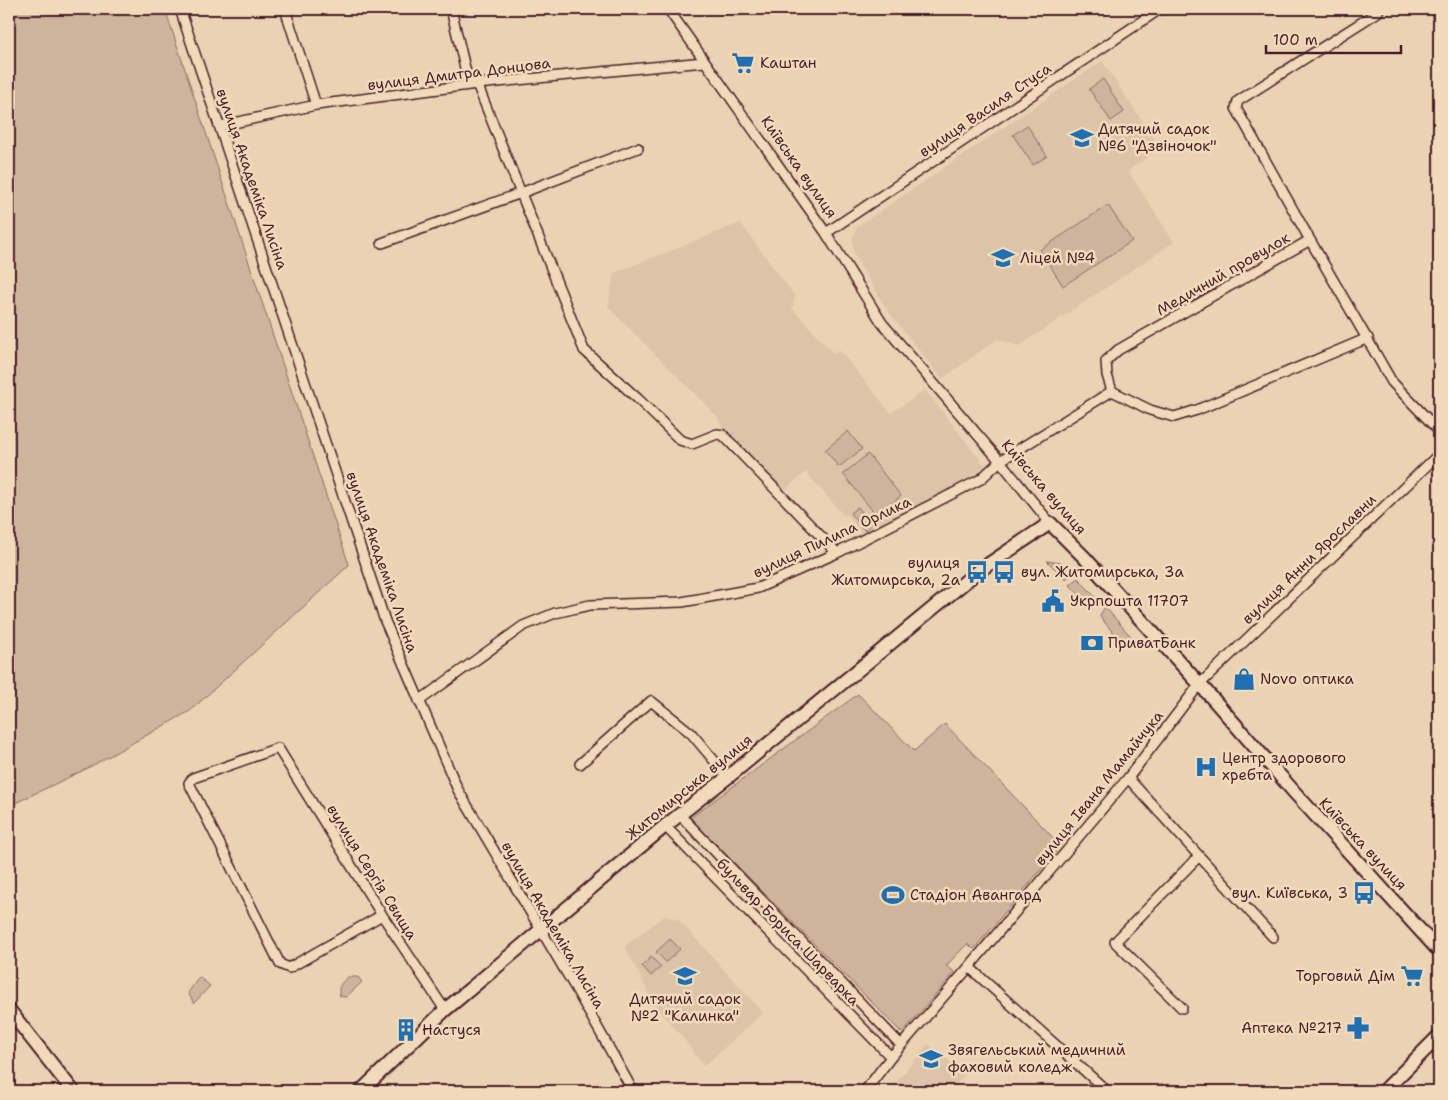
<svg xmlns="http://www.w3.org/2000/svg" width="1448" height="1100" font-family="'Shantell Sans',sans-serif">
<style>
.built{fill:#dcc4a8}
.green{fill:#cfb49c;stroke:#8c6a64}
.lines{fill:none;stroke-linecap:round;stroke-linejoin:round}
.street-casing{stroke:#4a1f2b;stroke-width:12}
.secondary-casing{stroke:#4a1f2b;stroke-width:16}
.street{stroke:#f0dab9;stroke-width:9}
.secondary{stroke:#f0dab9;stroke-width:12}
.labels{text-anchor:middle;stroke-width:5;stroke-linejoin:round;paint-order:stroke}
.poi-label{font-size:15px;fill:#4a1f2b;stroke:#f0dab9;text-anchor:start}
.street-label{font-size:15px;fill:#4a1f2b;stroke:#f0dab9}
</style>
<rect width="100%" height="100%" fill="#e9d3b3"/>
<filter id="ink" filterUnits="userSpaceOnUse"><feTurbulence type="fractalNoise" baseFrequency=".02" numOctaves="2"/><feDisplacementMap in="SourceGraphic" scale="10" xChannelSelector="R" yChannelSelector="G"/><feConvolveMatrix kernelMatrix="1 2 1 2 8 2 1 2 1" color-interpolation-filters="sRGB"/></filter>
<g filter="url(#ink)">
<!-- built -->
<path class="built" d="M1102,61L1160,148L1128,171L1174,242L1019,346L997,339L942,379L888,311L859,264L853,251V237L858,226Z
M740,223L795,296L792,308L834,354L840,351L891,413L925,390L986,467L947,491L863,535L847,514L844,516L806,472L782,492L724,431L718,417L608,307L614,273Z
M664,916L678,919L763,1013L704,1066L679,1033L655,1006L625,946Z
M928,1044L965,1074L951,1091H889Z"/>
<!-- green -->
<path class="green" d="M9,9H165L349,565L190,711L86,769L9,806Z
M1103,79L1124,112L1111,121L1089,89Z
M1027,125L1047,156L1033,165L1013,135Z
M1108,205L1132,241L1063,286L1040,250Z
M848,431L862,449L839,467L825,450Z
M868,454L901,496L876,515L843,474Z
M858,507L872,525L865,531L850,513Z
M1047,561L1061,563L1073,573L1066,579Z
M1078,578L1097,599L1085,602L1070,585Z
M1105,607L1134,640C1119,645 1110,628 1101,618L1100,615Z
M858,694L914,751L945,724L1061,846L974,949L967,944L946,966L955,972L902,1033L690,818Z
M670,939L680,949L666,962L656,952Z
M651,957L661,967L651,976L642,966Z
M199,977L210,986L194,1003L188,993Z
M348,977H358L362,982L346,997L340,996C337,987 341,983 348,977Z"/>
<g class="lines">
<defs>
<path id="street" d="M180,9L385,621L458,790L576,989L633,1091
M285,9L316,105
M451,9L469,85
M668,9L826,233L882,323L1000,461L1050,523
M1378,12L1238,101L1236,108L1310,240L1392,382L1439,431
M477,84L584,350L638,399L680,440L692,444L717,434L723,435L837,553
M220,126L316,105L477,84L704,62
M826,233L1160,9
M1310,240L1118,350L1106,361L1107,375L1112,391L1150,410L1174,417L1197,410L1368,338
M382,243L521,193L638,148
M419,701L523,626L555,613L590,605L682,602L758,588L837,553L981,479L1000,461L1112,391
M580,764L651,701L691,733L728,777
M1128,778L1273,937
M680,815L901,1045
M665,826L891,1057
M382,915L289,968L280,964L189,783L193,778L278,748L382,915L445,1010
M969,967L1107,1091
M1182,1008L1115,942L1199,856
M865,1091L891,1057L969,967L1128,778L1199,685L1439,454"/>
<path id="secondary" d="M9,1010L73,1091
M361,1091L445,1010L665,826L728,777L977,572L1050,523L1084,557L1213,699L1295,793L1439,951
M1384,1091L1439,1036"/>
</defs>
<!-- street casing -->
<use href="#street" class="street-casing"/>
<!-- secondary casing -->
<use href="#secondary" class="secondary-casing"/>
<!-- street -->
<use href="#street" class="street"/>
<!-- secondary -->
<use href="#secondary" class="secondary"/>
</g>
</g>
<!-- icons -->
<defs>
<symbol id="supermarket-bare" viewBox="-9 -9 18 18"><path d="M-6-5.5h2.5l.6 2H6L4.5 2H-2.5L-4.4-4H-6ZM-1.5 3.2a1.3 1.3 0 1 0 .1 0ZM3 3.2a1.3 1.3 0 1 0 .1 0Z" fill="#1f6fb2" stroke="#f0dab9" stroke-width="2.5" paint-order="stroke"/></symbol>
<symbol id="school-bare" viewBox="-9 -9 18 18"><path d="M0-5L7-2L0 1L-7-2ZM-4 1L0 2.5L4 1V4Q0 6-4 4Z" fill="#1f6fb2" stroke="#f0dab9" stroke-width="2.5" paint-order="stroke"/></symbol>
<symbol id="bus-bare" viewBox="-9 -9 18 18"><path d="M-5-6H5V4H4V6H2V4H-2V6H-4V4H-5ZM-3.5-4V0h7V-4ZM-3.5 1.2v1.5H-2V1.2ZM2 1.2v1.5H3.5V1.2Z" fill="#1f6fb2" stroke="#f0dab9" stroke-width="2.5" paint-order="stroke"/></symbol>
<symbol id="civic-bare" viewBox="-9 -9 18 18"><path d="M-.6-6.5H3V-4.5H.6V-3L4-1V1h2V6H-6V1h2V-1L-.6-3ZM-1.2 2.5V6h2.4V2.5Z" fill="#1f6fb2" stroke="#f0dab9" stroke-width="2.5" paint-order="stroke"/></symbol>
<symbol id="bank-bare" viewBox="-9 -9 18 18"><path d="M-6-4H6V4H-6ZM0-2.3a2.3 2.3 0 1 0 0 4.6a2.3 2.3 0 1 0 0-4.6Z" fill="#1f6fb2" stroke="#f0dab9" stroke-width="2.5" paint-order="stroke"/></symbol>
<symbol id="shop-bare" viewBox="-9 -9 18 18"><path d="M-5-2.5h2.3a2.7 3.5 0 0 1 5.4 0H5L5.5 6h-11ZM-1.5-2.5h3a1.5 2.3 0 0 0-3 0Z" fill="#1f6fb2" stroke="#f0dab9" stroke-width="2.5" paint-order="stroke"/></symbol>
<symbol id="hospital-bare" viewBox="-9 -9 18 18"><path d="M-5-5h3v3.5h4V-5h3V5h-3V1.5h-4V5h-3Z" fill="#1f6fb2" stroke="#f0dab9" stroke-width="2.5" paint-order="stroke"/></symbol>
<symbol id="stadium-bare" viewBox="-9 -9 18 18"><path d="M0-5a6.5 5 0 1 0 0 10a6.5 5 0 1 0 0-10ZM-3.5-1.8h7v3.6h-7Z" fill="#1f6fb2" stroke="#f0dab9" stroke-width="2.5" paint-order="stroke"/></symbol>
<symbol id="pharmacy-bare" viewBox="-9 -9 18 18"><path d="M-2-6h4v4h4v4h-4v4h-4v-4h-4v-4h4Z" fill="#1f6fb2" stroke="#f0dab9" stroke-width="2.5" paint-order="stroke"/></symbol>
<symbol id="building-bare" viewBox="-9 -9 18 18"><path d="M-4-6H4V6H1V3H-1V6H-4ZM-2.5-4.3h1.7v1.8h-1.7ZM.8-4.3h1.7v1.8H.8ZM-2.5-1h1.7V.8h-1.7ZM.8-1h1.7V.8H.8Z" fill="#1f6fb2" stroke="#f0dab9" stroke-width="2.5" paint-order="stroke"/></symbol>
<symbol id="university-bare" viewBox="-9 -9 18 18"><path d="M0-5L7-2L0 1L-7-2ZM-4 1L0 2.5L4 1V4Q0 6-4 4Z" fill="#1f6fb2" stroke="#f0dab9" stroke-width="2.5" paint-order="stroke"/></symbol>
</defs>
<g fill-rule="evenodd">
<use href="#supermarket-bare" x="727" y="47" width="32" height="32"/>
<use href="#school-bare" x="1066" y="122" width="32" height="32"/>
<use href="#school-bare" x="987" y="242" width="32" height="32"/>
<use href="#bus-bare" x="961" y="556" width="32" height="32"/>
<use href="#bus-bare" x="988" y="556" width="32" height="32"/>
<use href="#civic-bare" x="1037" y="585" width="32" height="32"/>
<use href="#bank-bare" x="1076" y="627" width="32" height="32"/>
<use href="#shop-bare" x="1228" y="663" width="32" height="32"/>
<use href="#hospital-bare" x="1190" y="751" width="32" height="32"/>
<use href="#bus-bare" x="1348" y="877" width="32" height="32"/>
<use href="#stadium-bare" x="877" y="879" width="32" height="32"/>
<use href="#school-bare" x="669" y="960" width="32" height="32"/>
<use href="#supermarket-bare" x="1396" y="960" width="32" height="32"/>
<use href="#pharmacy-bare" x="1342" y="1012" width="32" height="32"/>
<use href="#building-bare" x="390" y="1014" width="32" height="32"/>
<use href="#university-bare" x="915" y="1043" width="32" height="32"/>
</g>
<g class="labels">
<!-- poi labels -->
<g class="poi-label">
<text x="760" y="68">Каштан</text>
<text x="1098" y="134">Дитячий садок<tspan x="1098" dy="17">№6 "Дзвіночок"</tspan></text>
<text x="1020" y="263">Ліцей №4</text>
<text x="960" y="568" text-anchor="end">вулиця<tspan x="960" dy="17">Житомирська, 2а</tspan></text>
<text x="1021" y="577">вул. Житомирська, 3а</text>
<text x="1070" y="606">Укрпошта 11707</text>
<text x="1108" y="648">ПриватБанк</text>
<text x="1260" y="684">Novo оптика</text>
<text x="1222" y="763">Центр здорового<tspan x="1222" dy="17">хребта</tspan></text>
<text x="1348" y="898" text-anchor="end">вул. Київська, 3</text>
<text x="910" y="900">Стадіон Авангард</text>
<text x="1395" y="981" text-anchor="end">Торговий Дім</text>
<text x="685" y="1004" text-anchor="middle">Дитячий садок<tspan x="685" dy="17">№2 "Калинка"</tspan></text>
<text x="1342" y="1033" text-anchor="end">Аптека №217</text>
<text x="422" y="1035">Настуся</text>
<text x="948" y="1055">Звягельський медичний<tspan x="948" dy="17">фаховий коледж</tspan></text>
</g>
<!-- street labels -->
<g class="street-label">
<text transform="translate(459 74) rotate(-7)" y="5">вулиця Дмитра Донцова</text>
<text transform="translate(985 110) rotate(-34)" y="5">вулиця Василя Стуса</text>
<text transform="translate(799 167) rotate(55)" y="5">Київська вулиця</text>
<text transform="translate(252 179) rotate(71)" y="5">вулиця Академіка Лисіна</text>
<text transform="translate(1223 274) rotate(-30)" y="5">Медичний провулок</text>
<text transform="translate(1044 487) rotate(49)" y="5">Київська вулиця</text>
<text transform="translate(832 537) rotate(-25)" y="5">вулиця Пилипа Орлика</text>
<text transform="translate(1309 559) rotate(-44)" y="5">вулиця Анни Ярославни</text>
<text transform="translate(382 562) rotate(71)" y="5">вулиця Академіка Лисіна</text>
<text transform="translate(689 787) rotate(-39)" y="5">Житомирська вулиця</text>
<text transform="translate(1099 788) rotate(-51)" y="5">вулиця Івана Мамайчука</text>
<text transform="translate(1363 844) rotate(47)" y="5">Київська вулиця</text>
<text transform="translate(372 872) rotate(58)" y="5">вулиця Сергія Свища</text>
<text transform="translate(553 925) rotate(60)" y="5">вулиця Академіка Лисіна</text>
<text transform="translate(788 932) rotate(46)" y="5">бульвар Бориса Шарварка</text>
</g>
</g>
<!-- margin -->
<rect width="1448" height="1100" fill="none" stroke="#f0dab9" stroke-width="30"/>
<rect x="15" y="15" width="1418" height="1070" fill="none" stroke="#4a1f2b" stroke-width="2" filter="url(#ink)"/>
<!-- scale -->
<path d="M1266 45v8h135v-8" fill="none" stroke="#4a1f2b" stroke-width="2.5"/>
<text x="1273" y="45" font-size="15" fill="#4a1f2b" stroke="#f0dab9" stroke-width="4" paint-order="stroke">100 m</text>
</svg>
